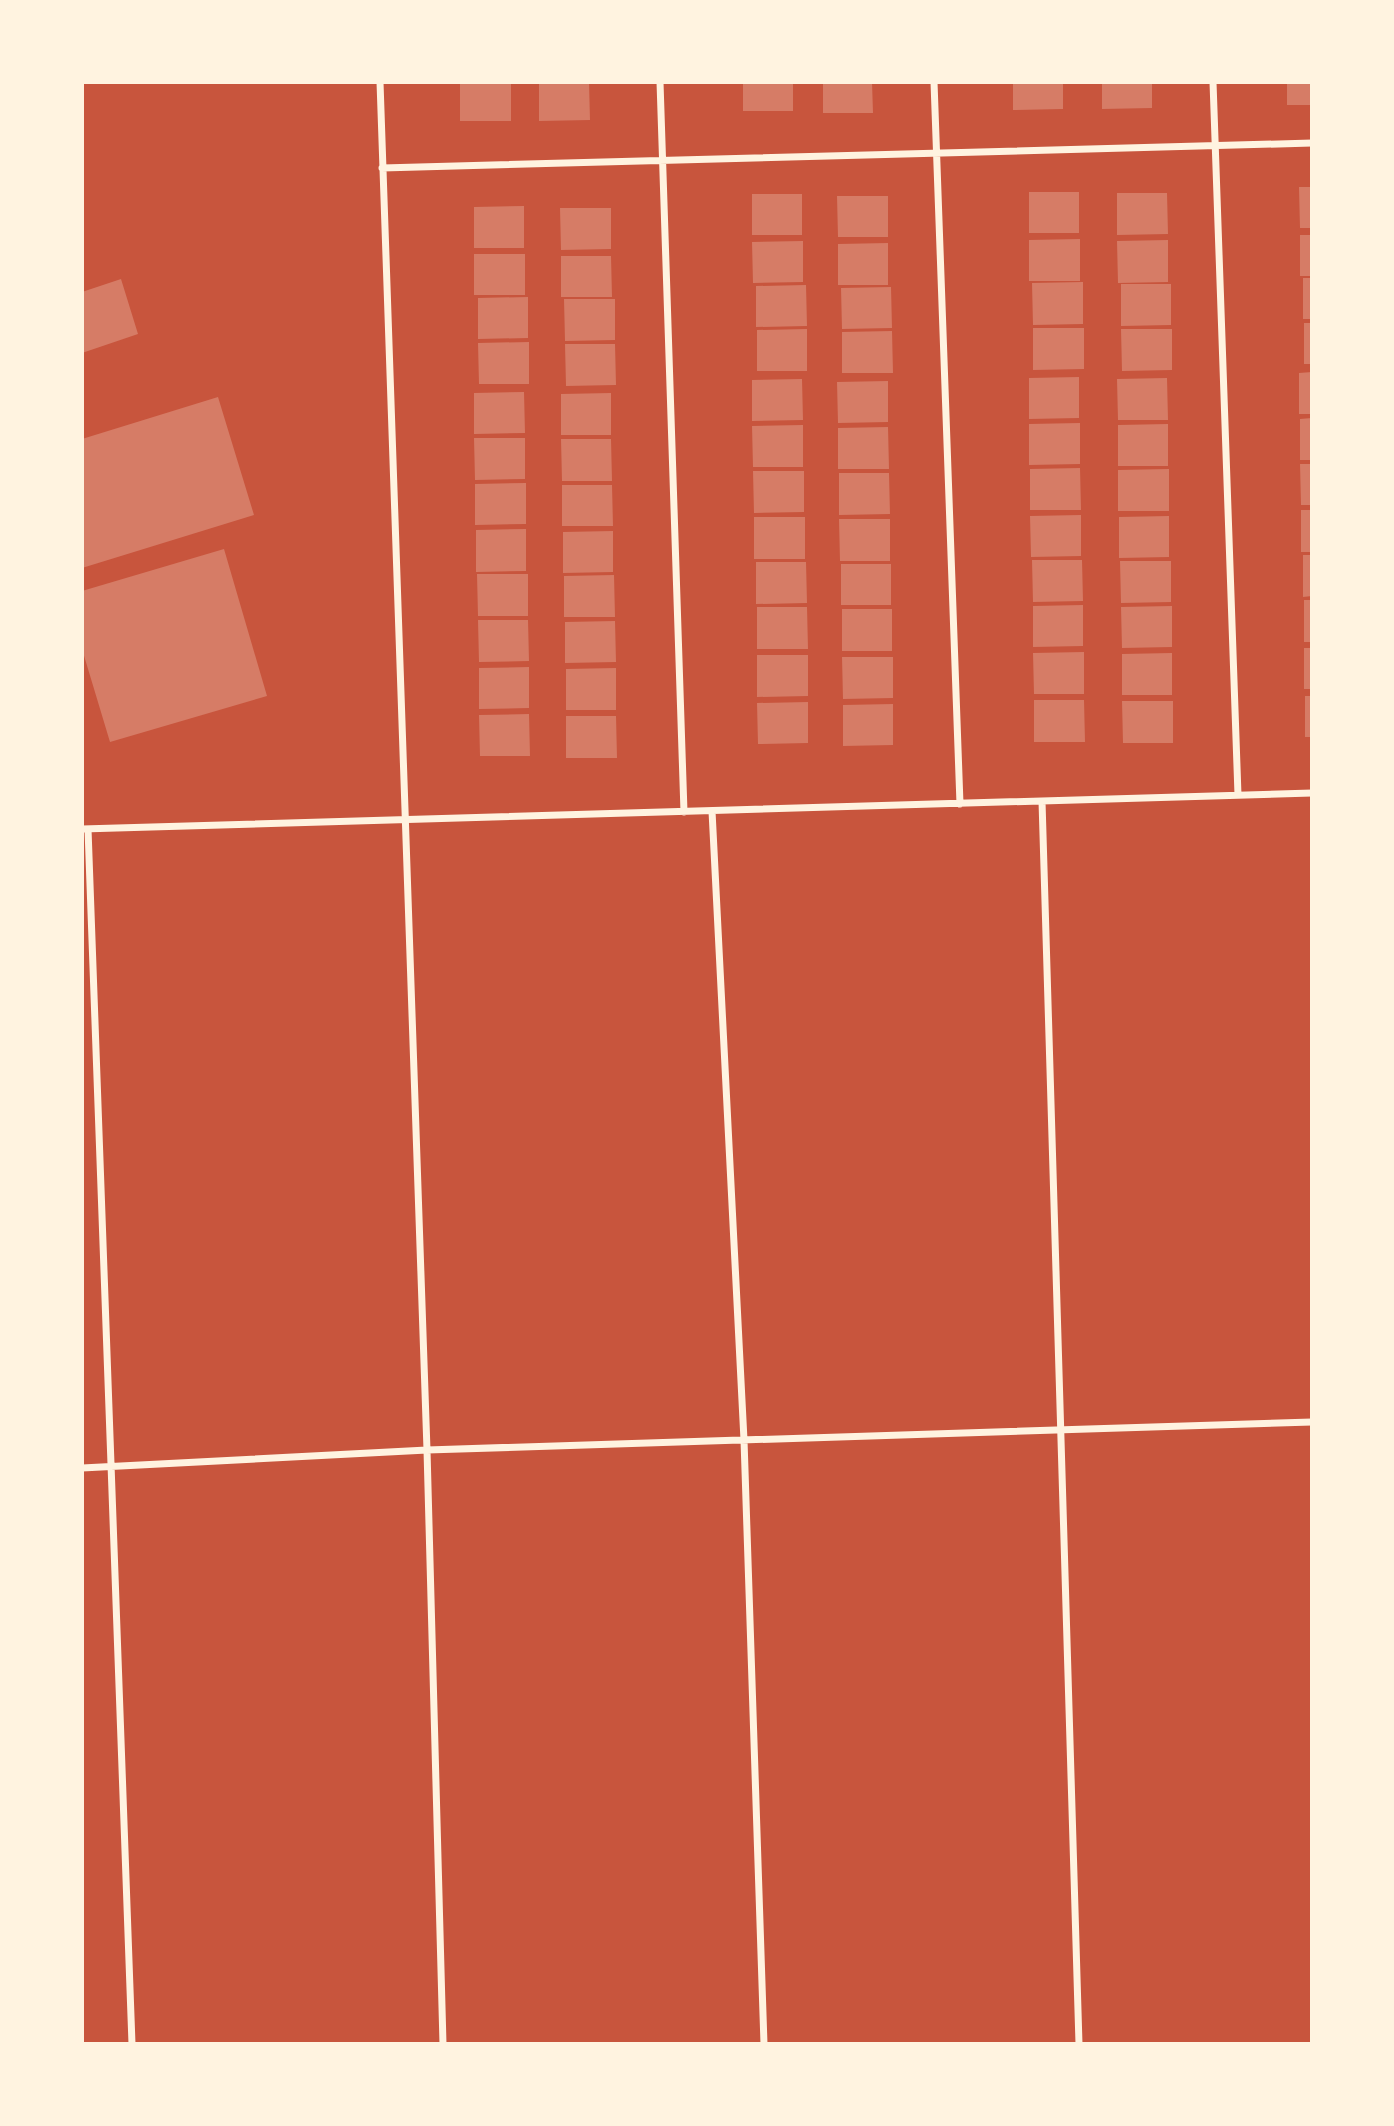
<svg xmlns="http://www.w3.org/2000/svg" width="1394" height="2126" font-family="'Exo 2',sans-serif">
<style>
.building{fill:#d67c66}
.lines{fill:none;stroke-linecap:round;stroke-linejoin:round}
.minor{stroke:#fff3e0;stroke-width:7}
</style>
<rect width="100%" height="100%" fill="#c8553d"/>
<!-- building -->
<path class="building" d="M460,82H511V121H460Z
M539,82H589L590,120L539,121Z
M743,82H793V111H743Z
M823,82H872L873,113H823Z
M1013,82H1063V109L1013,110Z
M1102,82H1152V108L1102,109Z
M1287,82H1312V105H1287Z
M1299,187H1312V228H1300Z
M1029,192H1079V233H1029Z
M1117,193H1167L1168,234L1117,235Z
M752,194H802V235H752Z
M837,196H888V237H838Z
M524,206V248H474V207Z
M560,208H611V249L561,250Z
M1300,235H1312V276H1300Z
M1080,239V281H1029V240Z
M1168,240V282L1118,283L1117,241Z
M803,241V282L753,283L752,242Z
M888,243V285H838V244Z
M474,254H525V295H474Z
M561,256H611L612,297H561Z
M1303,278H1312V319H1303Z
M121,279L138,334L82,353V292Z
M1083,282V324L1033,325L1032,283Z
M1121,284H1171V325L1121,326Z
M806,285L807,326L756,327V286Z
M891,287L892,328L842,329L841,288Z
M528,297V338L478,339V298Z
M564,299H615V340L565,341Z
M1304,323H1312V364H1304Z
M1033,328H1084V369L1033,370Z
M807,329V371H757V330Z
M1121,329H1172V370L1122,371Z
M892,331L893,373H842V332Z
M529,342V384H479L478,343Z
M565,344H615L616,385L566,386Z
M1312,372V414H1299V373Z
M1079,377V418L1029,419V378Z
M1167,378L1168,420H1118L1117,379Z
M802,379L803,420L752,421V380Z
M888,381V422L838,423L837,382Z
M524,392L525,433L474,434V393Z
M611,393V435H561V394Z
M218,397L254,515L82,568V439Z
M1312,418V460H1300V419Z
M1080,423V464L1029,465V424Z
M1168,424V466H1118V425Z
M803,425V467H753L752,426Z
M888,427L889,469H838V428Z
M474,438H525V479L475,480Z
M561,439H611L612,481H562Z
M1300,464H1312V505H1301Z
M1080,468L1081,510H1030V469Z
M1169,469V511H1118V470Z
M753,471H804V512L754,513Z
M839,473H889L890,514L839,515Z
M526,483V524L475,525V484Z
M562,485H612L613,526H562Z
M1301,510H1312V552H1301Z
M1081,515V556L1031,557L1030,516Z
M1169,516V557L1119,558V517Z
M754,517H805V559H754Z
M839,519H890V561H840Z
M526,529V571L476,572V530Z
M613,531V572L563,573V532Z
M224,549L267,696L110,742L82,649V591Z
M1303,555H1312V596L1303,597Z
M1032,560H1082L1083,601L1033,602Z
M1120,561H1171V602L1121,603Z
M756,562H806L807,603L756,604Z
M841,564H891V605H841Z
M477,574H528V616H478Z
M614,575L615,617H564V576Z
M1304,600H1312V642H1304Z
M1083,605V646L1033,647V606Z
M1172,606V647L1122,648L1121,607Z
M757,607H807L808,649H757Z
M842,609H892V651H842Z
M478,620H528L529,661L479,662Z
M615,621L616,662L565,663V622Z
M1304,648H1312V689H1304Z
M1084,652V694H1034L1033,653Z
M1172,653V695H1122V654Z
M757,655H808V696L757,697Z
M842,657H893V698L843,699Z
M529,667V708L479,709V668Z
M616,668V710H566V669Z
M1305,696H1312V737H1305Z
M1034,700H1084L1085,742H1034Z
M1122,701H1173V743H1123Z
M808,702V743L758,744L757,703Z
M893,704V745L843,746V705Z
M529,714L530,756H480L479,715Z
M566,716H616L617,758H566Z"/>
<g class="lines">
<!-- minor -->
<path class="minor" d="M380,82L427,1450L443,2044
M660,82L684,812
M934,82L960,804
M1213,82L1238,795
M382,168L1312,143
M1042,801L1079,2044
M712,811L744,1440L764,2044
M82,829L1312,793
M88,829L132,2044
M82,1468L427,1450L1312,1422"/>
</g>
<!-- border -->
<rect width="1394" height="2126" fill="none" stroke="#fff3e0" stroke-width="168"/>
</svg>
